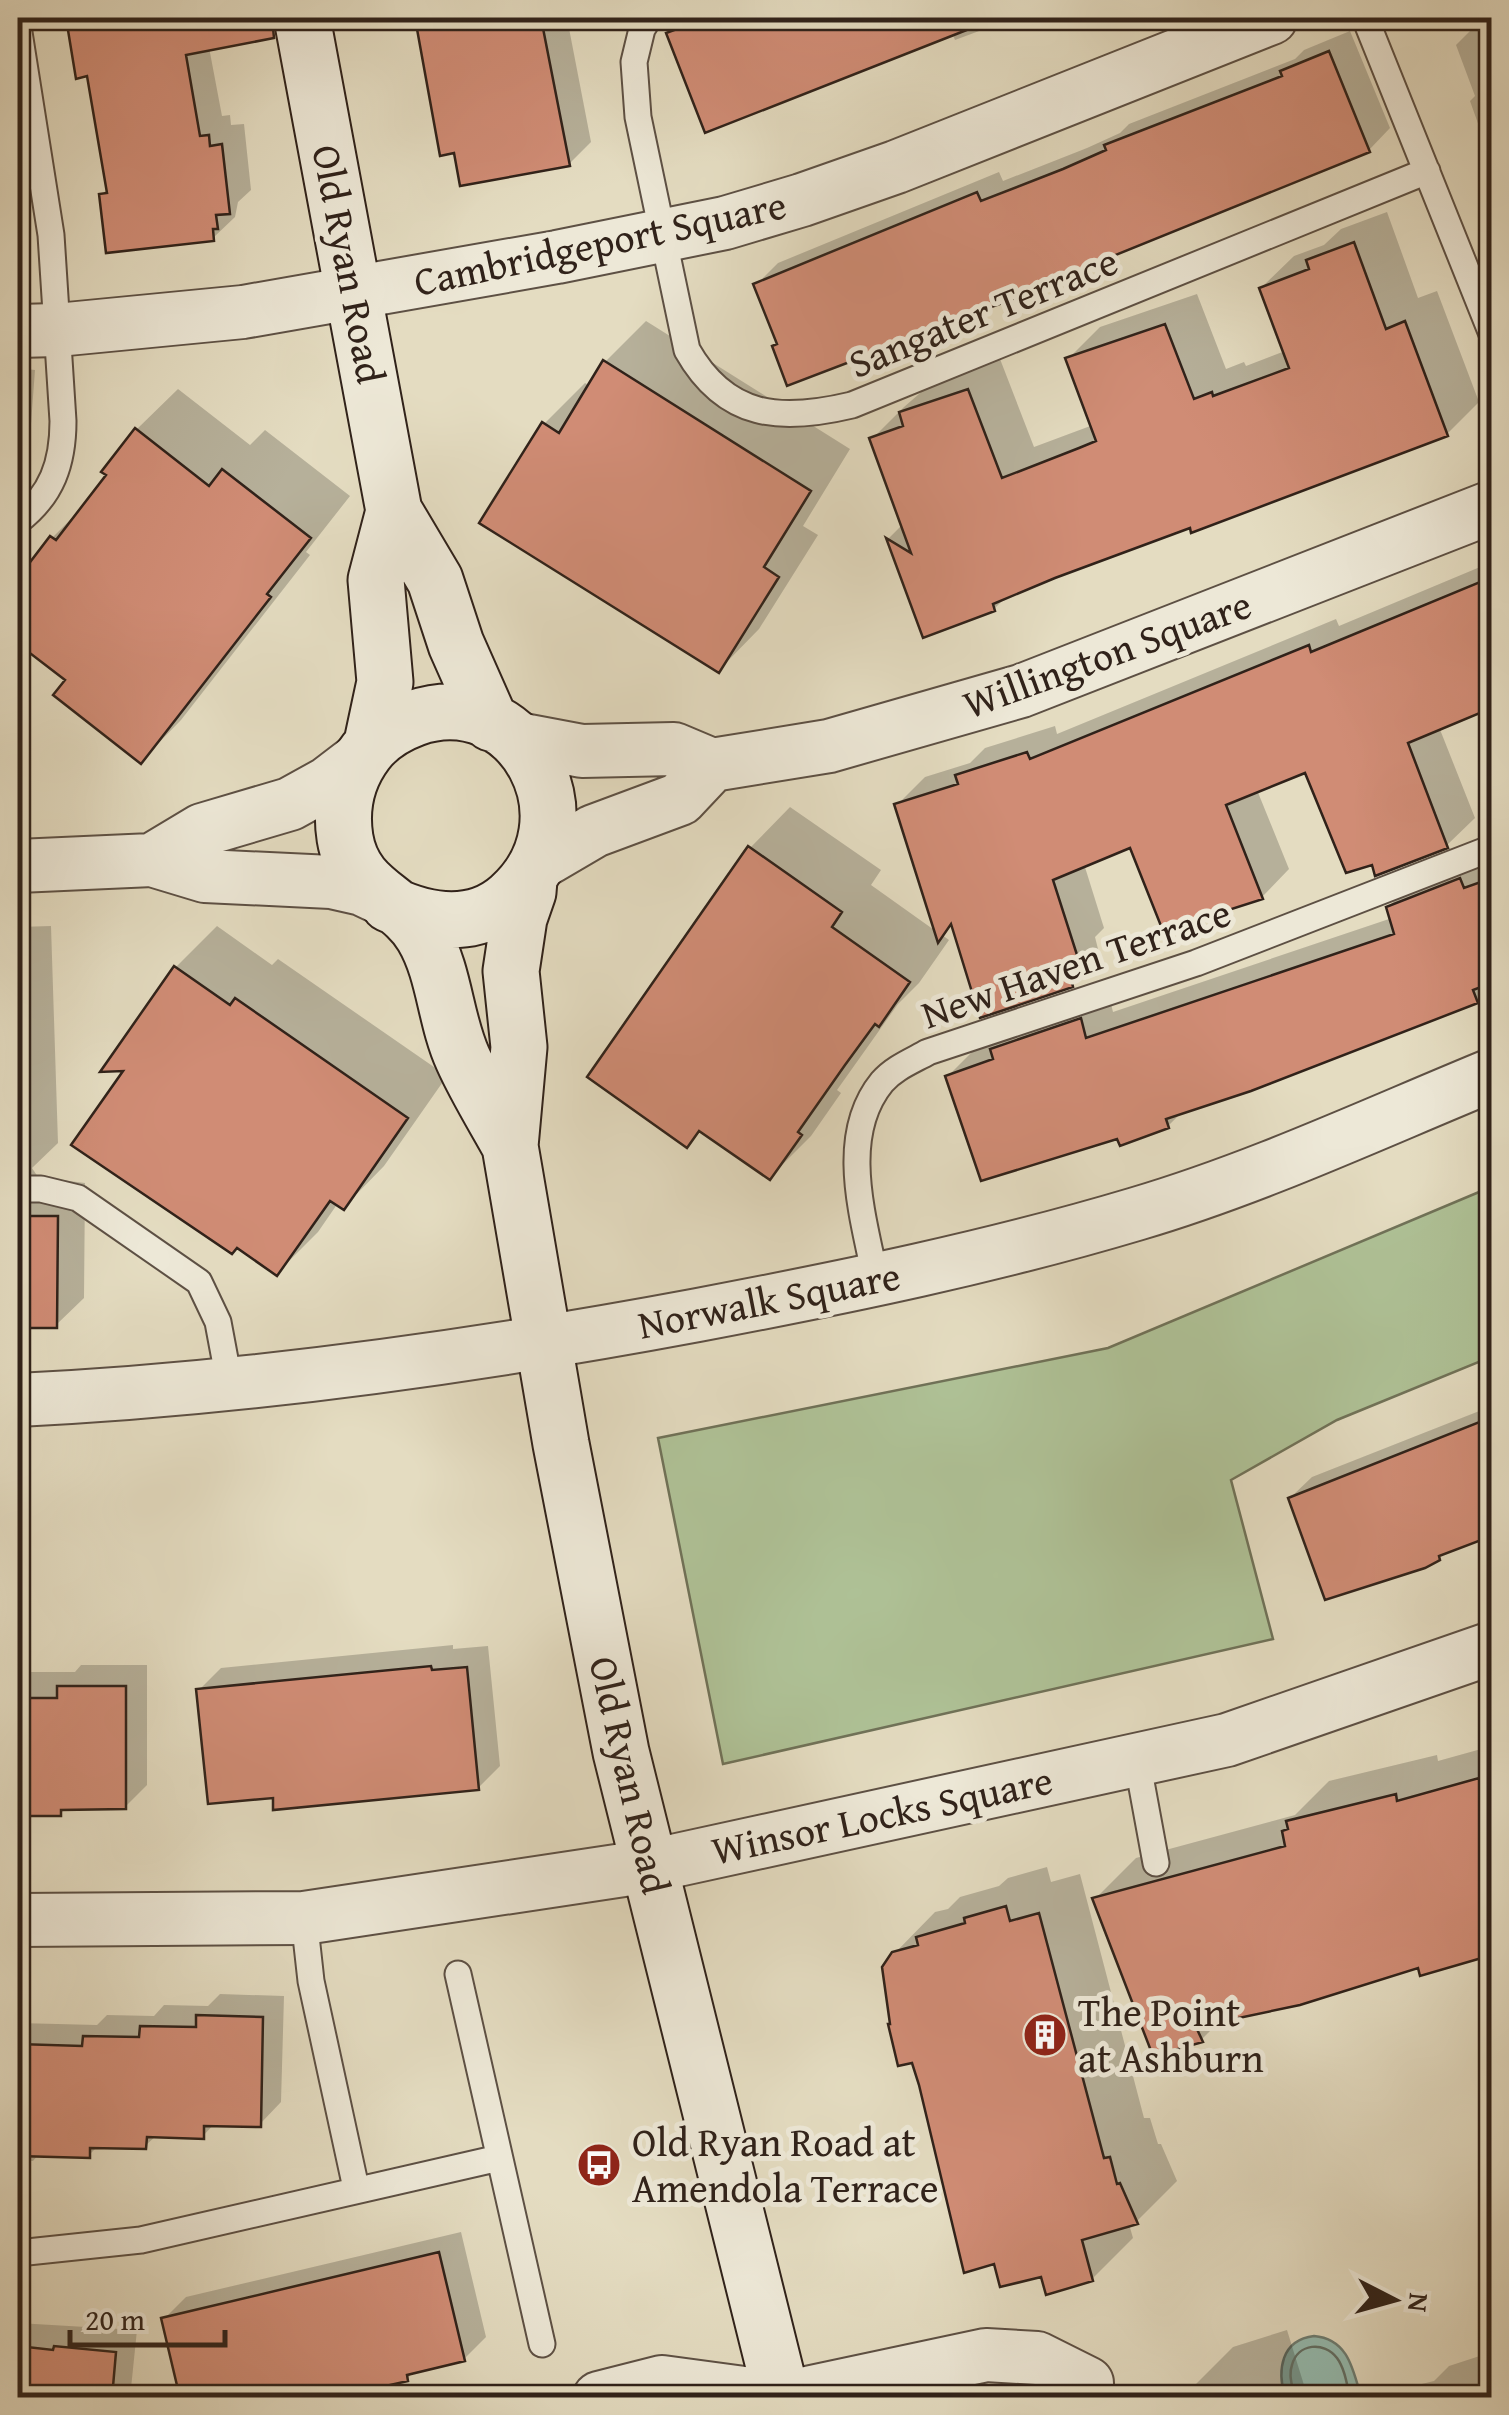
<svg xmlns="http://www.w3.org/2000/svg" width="1509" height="2415" font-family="'Gentium Book Plus',serif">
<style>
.green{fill:#afc297;stroke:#707258;stroke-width:2.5}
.water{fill:#95bcb0;stroke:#6d7e74;stroke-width:2.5}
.shadow{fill:#0003}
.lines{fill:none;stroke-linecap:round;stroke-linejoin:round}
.shore{stroke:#626f65;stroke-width:2.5}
.building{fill:#d08c75;stroke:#30221a;stroke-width:2.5}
.lane-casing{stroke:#5d5044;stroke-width:29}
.street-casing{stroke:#5d5044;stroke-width:56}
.secondary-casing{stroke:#30221a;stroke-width:59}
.lane{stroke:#ede8d7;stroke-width:25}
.street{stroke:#ede8d7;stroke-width:52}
.secondary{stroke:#ede8d7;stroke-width:55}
.labels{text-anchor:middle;stroke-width:10;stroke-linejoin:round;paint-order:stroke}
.street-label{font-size:40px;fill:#30221a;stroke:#ede8d7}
.poi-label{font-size:40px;fill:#30221a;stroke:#ede8d7;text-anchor:start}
</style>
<rect width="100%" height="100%" fill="#e4dcc1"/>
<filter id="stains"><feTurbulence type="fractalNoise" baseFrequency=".002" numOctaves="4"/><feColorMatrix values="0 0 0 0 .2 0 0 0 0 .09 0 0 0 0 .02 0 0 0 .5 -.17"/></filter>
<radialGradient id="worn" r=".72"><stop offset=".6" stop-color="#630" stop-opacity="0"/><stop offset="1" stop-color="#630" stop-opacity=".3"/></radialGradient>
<!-- green -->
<path class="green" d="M1491,1187V1357L1337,1420L1231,1480L1273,1639L723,1764L658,1438L1108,1348Z"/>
<!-- water -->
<path class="water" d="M1314,2336C1348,2339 1353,2369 1361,2397H1285C1277,2370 1281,2340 1314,2336Z"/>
<!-- shadow -->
<path class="shadow" d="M68,18H221L222,28L208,42L222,116L230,115L231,125L244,124L251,190L238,202L235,217L213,238L102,194L109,188L89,74L78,76Z
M418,18H567L591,142L569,164L456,150L442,153Z
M685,18H1014L955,40L952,33L669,34Z
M1492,18V152L1489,144L1486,146L1470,101L1475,96L1456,45L1478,23Z
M1350,31L1390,128L1369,150L1094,261L1082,272L962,315L946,331L883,346L779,342L756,285L778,263L999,172L1003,181L1087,148L1120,133L1129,124L1295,59L1304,50Z
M1387,212L1418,298L1437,291L1479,402L1447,434L1007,596L994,609L925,635L889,538L903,524L872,439L904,407L934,381L1000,359L1034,447L1093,425L1068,359L1100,327L1197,294L1226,369L1244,362L1246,366L1285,351L1261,288L1294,256L1324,245L1341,229Z
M646,321L850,449L803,526L818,535L759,629L719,670L544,424L585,383L590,386L605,362Z
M18,368L35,370L27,478L18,487Z
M178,389L250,445L265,430L350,496L306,552L310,555L181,720L141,761L69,680L18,641V583L52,538L92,498L110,475L105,471L137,429Z
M1492,562V733L1482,709L1439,727L1475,818L1447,845L1377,873L1373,862L1307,769L1257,790L1289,869L1262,897L1131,845L1084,864L1104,928L1095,937L1100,957L1072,984L953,924L942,935L949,940L919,983L898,1004L837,1090L841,1093L811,1136L770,1177L702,1130L687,1145L750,848L790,807L881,870L871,885L937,932L897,805L925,777L970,763L985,748L1055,726L1057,734L1336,619L1339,626Z
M1492,861V994L1250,1089L1183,1111L1168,1126L1118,1136L948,1076L975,1049L1108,992L1113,1012L1392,918L1388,907L1416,880Z
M51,926L58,1143L32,1168L38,1177L85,1183L84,1298L56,1325H18V927Z
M217,926L272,965L278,959L447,1076L384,1166L344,1207L338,1203L318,1232L277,1273L129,1067L113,1057L176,967Z
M1492,1406V1532L1446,1550L1438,1558L1290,1498L1312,1477Z
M453,1645V1649L488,1646L500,1766L478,1788L275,1796L199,1690L221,1668Z
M81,1665H147V1785L125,1807H67L60,1814L18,1813V1672H75Z
M1492,1746V1952L1420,1965L1222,2019L1201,2040L1095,1899L1136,1858L1295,1815L1329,1781L1437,1755L1438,1761Z
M1047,1867L1051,1882L1080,1874L1144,2118H1150L1158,2144H1161L1177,2181L1136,2222L1129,2224L1133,2238L1092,2279L1043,2274L996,2261L894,1954L935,1912L948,1909L960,1897L999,1886L1008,1878Z
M220,1994L284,1996L281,2102L260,2124L215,2123L203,2136L157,2135L145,2146L99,2145L89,2155L39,2154L33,2161H18V2023L97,2025L107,2015L154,2016L164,2005L208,2006Z
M461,2232L486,2337L464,2359L415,2370L407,2379L325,2398H183L164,2319L186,2297Z
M18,2323L137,2330L130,2398H18Z
M1287,2330L1308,2398H1194L1192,2388L1233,2347Z
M1492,2352V2398H1387L1393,2391L1434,2381L1449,2366Z"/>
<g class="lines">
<!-- shore -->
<path class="shore" d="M1294,2398C1293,2386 1288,2376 1292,2365C1298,2343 1324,2341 1337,2358C1345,2369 1347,2385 1350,2398"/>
</g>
<!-- building -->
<path class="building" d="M66,18H272L274,38L186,55L200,136L209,135L210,146L222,144L230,214L216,215L218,229H213L214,241L106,253L99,194L107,193L87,76L76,79Z
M415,18H541L570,166L460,186L454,153L440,156Z
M707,18H711L716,29L748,18L992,20L705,133L666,33Z
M1329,51L1370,152L1081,269L1084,274L1040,292L1039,290L944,324L947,333L884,360L881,350L787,386L772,346L777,344L753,284L977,192L981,201L1063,169L1106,150L1104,145L1282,76L1280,71Z
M1354,242L1386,329L1405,321L1448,436L1191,533L1190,528L1055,578L993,604L995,611L923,638L886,538L911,553L869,438L903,426L899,412L968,389L1002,478L1079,448L1096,441L1065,358L1165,324L1194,399L1212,392L1213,396L1289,368L1259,288L1309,269L1306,260Z
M603,360L811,491L764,567L779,577L719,673L479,523L542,422L559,433Z
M135,428L209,486L222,469L311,538L267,594L271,597L141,764L53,695L65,680L18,644V578L50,536L56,540L106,475L101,472Z
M1492,577V708L1408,743L1448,848L1375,876L1372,865L1346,873L1305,773L1226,805L1263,899L1163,931L1130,848L1053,880L1078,958L1067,961L1073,987L980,1018L951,924L938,943L894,804L958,784L955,775L1027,752L1030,759L1309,645L1311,652Z
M748,846L842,912L832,927L910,982L879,1027L875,1024L845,1065L798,1132L802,1135L770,1180L699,1131L687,1148L587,1077Z
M1460,878L1464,888L1492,878V983L1473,990L1478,1003L1251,1091L1166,1119L1169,1128L1120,1146L1117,1139L981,1181L945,1076L993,1059L990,1049L1081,1018L1086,1038L1394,934L1386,907Z
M174,966L230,1005L235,998L408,1118L344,1210L330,1201L277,1276L237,1248L232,1254L71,1145L123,1071L100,1072Z
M18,1216H58L57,1328H18Z
M1492,1417V1536L1439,1556L1440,1560L1425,1568L1325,1600L1288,1498Z
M431,1666L432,1670L467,1667L479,1790L273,1810V1798L208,1804L196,1689Z
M57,1686H126V1809L61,1810V1816H18V1698H57Z
M1479,1778L1482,1791L1492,1789V1955L1420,1976L1418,1968L1300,2005L1196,2027L1203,2042L1153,2056L1092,1898L1285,1846L1282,1831L1288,1829L1286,1821L1396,1794L1397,1801Z
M1006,1906L1010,1921L1039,1913L1104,2158L1110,2157L1117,2184L1120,2183L1138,2224L1082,2240L1093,2281L1046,2295L1041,2277L1000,2287L994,2264L964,2273L919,2085L912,2063L898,2066L888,2024H890L882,1967L892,1952L918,1945L916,1937L965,1923L964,1918Z
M196,2015L263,2017L261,2127L204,2126V2139L147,2137L146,2149L90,2148V2158L18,2156V2044L82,2046L83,2036L139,2037L140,2026L196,2027Z
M439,2252L465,2361L407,2375L408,2381L350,2394L349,2388L309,2398H180L161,2318Z
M18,2346L53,2350L54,2346L116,2352L112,2398H18Z"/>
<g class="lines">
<defs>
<path id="lane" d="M649,18L642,29L634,62L638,117L687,350C726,419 781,422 852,405L1427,171
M1365,18L1492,334
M18,26L51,235L63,421C63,463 52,495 18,521
M18,1189H41L78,1198L199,1282L218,1322L230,1386
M876,1281C864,1219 837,1137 882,1082C894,1068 912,1061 928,1052L1196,963L1492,848
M1137,1760L1156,1863
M304,1918L311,1981L356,2188
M458,1974L542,2344
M18,2253L141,2240L499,2158"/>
<path id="street" d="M18,331L57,330L243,312L557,257L725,223L802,200L896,167L1271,18
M513,738L582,751L674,749L712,765L829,746L1021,691L1492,507
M152,860L202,830L290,804L328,783L362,757
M536,865L594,831L680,799L712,765
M18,866L152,860L205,876L331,882L362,889L381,898
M18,1400C246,1389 473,1357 698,1315C846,1287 992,1257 1136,1214C1258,1178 1375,1123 1492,1075
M18,1920L304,1918L650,1866L1227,1740L1492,1648
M599,2398L662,2382L780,2398
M784,2398L986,2355L1037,2358L1087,2383L1086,2398"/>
<path id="secondary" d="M302,18L394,511L435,580L456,644L491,723
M372,743L385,682L376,580L394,511
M529,880L528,892L519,918L511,971L519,1047L510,1146L561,1444L621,1752L782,2398
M389,904C428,922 474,930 510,898C597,821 522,681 415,718C396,725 378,736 366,752C347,777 340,806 345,838C354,893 400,897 423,936C445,973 445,1020 463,1059C476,1088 494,1117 510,1146"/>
</defs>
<!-- lane casing -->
<use href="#lane" class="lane-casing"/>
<!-- street casing -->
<use href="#street" class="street-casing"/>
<!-- secondary casing -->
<use href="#secondary" class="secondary-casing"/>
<!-- lane -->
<use href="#lane" class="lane"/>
<!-- street -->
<use href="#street" class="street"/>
<!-- secondary -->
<use href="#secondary" class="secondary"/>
</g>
<!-- icons -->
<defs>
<symbol id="building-disc" viewBox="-11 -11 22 22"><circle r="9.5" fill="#8f2418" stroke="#ede8d7"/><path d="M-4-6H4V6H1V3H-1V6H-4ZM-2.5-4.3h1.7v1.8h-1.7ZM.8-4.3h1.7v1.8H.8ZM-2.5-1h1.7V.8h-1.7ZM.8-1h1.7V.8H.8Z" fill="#fff"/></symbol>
<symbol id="bus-disc" viewBox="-11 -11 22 22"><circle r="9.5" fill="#8f2418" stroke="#ede8d7"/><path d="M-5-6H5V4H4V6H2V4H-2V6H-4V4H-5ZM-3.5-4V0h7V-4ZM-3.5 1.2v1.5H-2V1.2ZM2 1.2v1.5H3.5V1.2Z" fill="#fff"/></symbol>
</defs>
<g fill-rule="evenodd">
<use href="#building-disc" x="1020" y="2010" width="50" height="50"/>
<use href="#bus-disc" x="574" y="2140" width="50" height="50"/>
</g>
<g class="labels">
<!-- street labels -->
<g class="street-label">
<text transform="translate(600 243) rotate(-12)" y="14">Cambridgeport Square</text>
<text transform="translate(349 264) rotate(79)" y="14">Old Ryan Road</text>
<text transform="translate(983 312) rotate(-22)" y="14">Sangater Terrace</text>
<text transform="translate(1107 654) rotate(-20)" y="14">Willington Square</text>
<text transform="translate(1076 963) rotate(-19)" y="14">New Haven Terrace</text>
<text transform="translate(769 1300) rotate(-11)" y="14">Norwalk Square</text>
<text transform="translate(630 1775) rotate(77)" y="14">Old Ryan Road</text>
<text transform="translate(882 1815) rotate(-12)" y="14">Winsor Locks Square</text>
</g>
<!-- poi labels -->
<g class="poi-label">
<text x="1078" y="2026">The Point<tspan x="1078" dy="46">at Ashburn</tspan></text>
<text x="632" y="2156">Old Ryan Road at<tspan x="632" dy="46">Amendola Terrace</tspan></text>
</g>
</g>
<!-- margin -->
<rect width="1509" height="2415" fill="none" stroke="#e4dcc1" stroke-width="60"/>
<rect x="20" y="20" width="1469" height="2375" fill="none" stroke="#30221a" stroke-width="5"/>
<rect x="30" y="30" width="1449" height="2355" fill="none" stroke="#30221a" stroke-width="2.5"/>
<!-- north arrow -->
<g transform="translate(1394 2300) rotate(96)" stroke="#ede8d7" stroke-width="8" paint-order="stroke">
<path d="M0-8L18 38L0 25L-18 38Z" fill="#30221a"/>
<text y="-15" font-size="28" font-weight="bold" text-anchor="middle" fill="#30221a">N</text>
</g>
<!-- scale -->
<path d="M70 2330v15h155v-15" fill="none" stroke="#30221a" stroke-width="5"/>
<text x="85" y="2330" font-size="30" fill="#30221a" stroke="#ede8d7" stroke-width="8" paint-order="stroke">20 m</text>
<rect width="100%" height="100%" filter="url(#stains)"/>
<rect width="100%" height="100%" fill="url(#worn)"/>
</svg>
